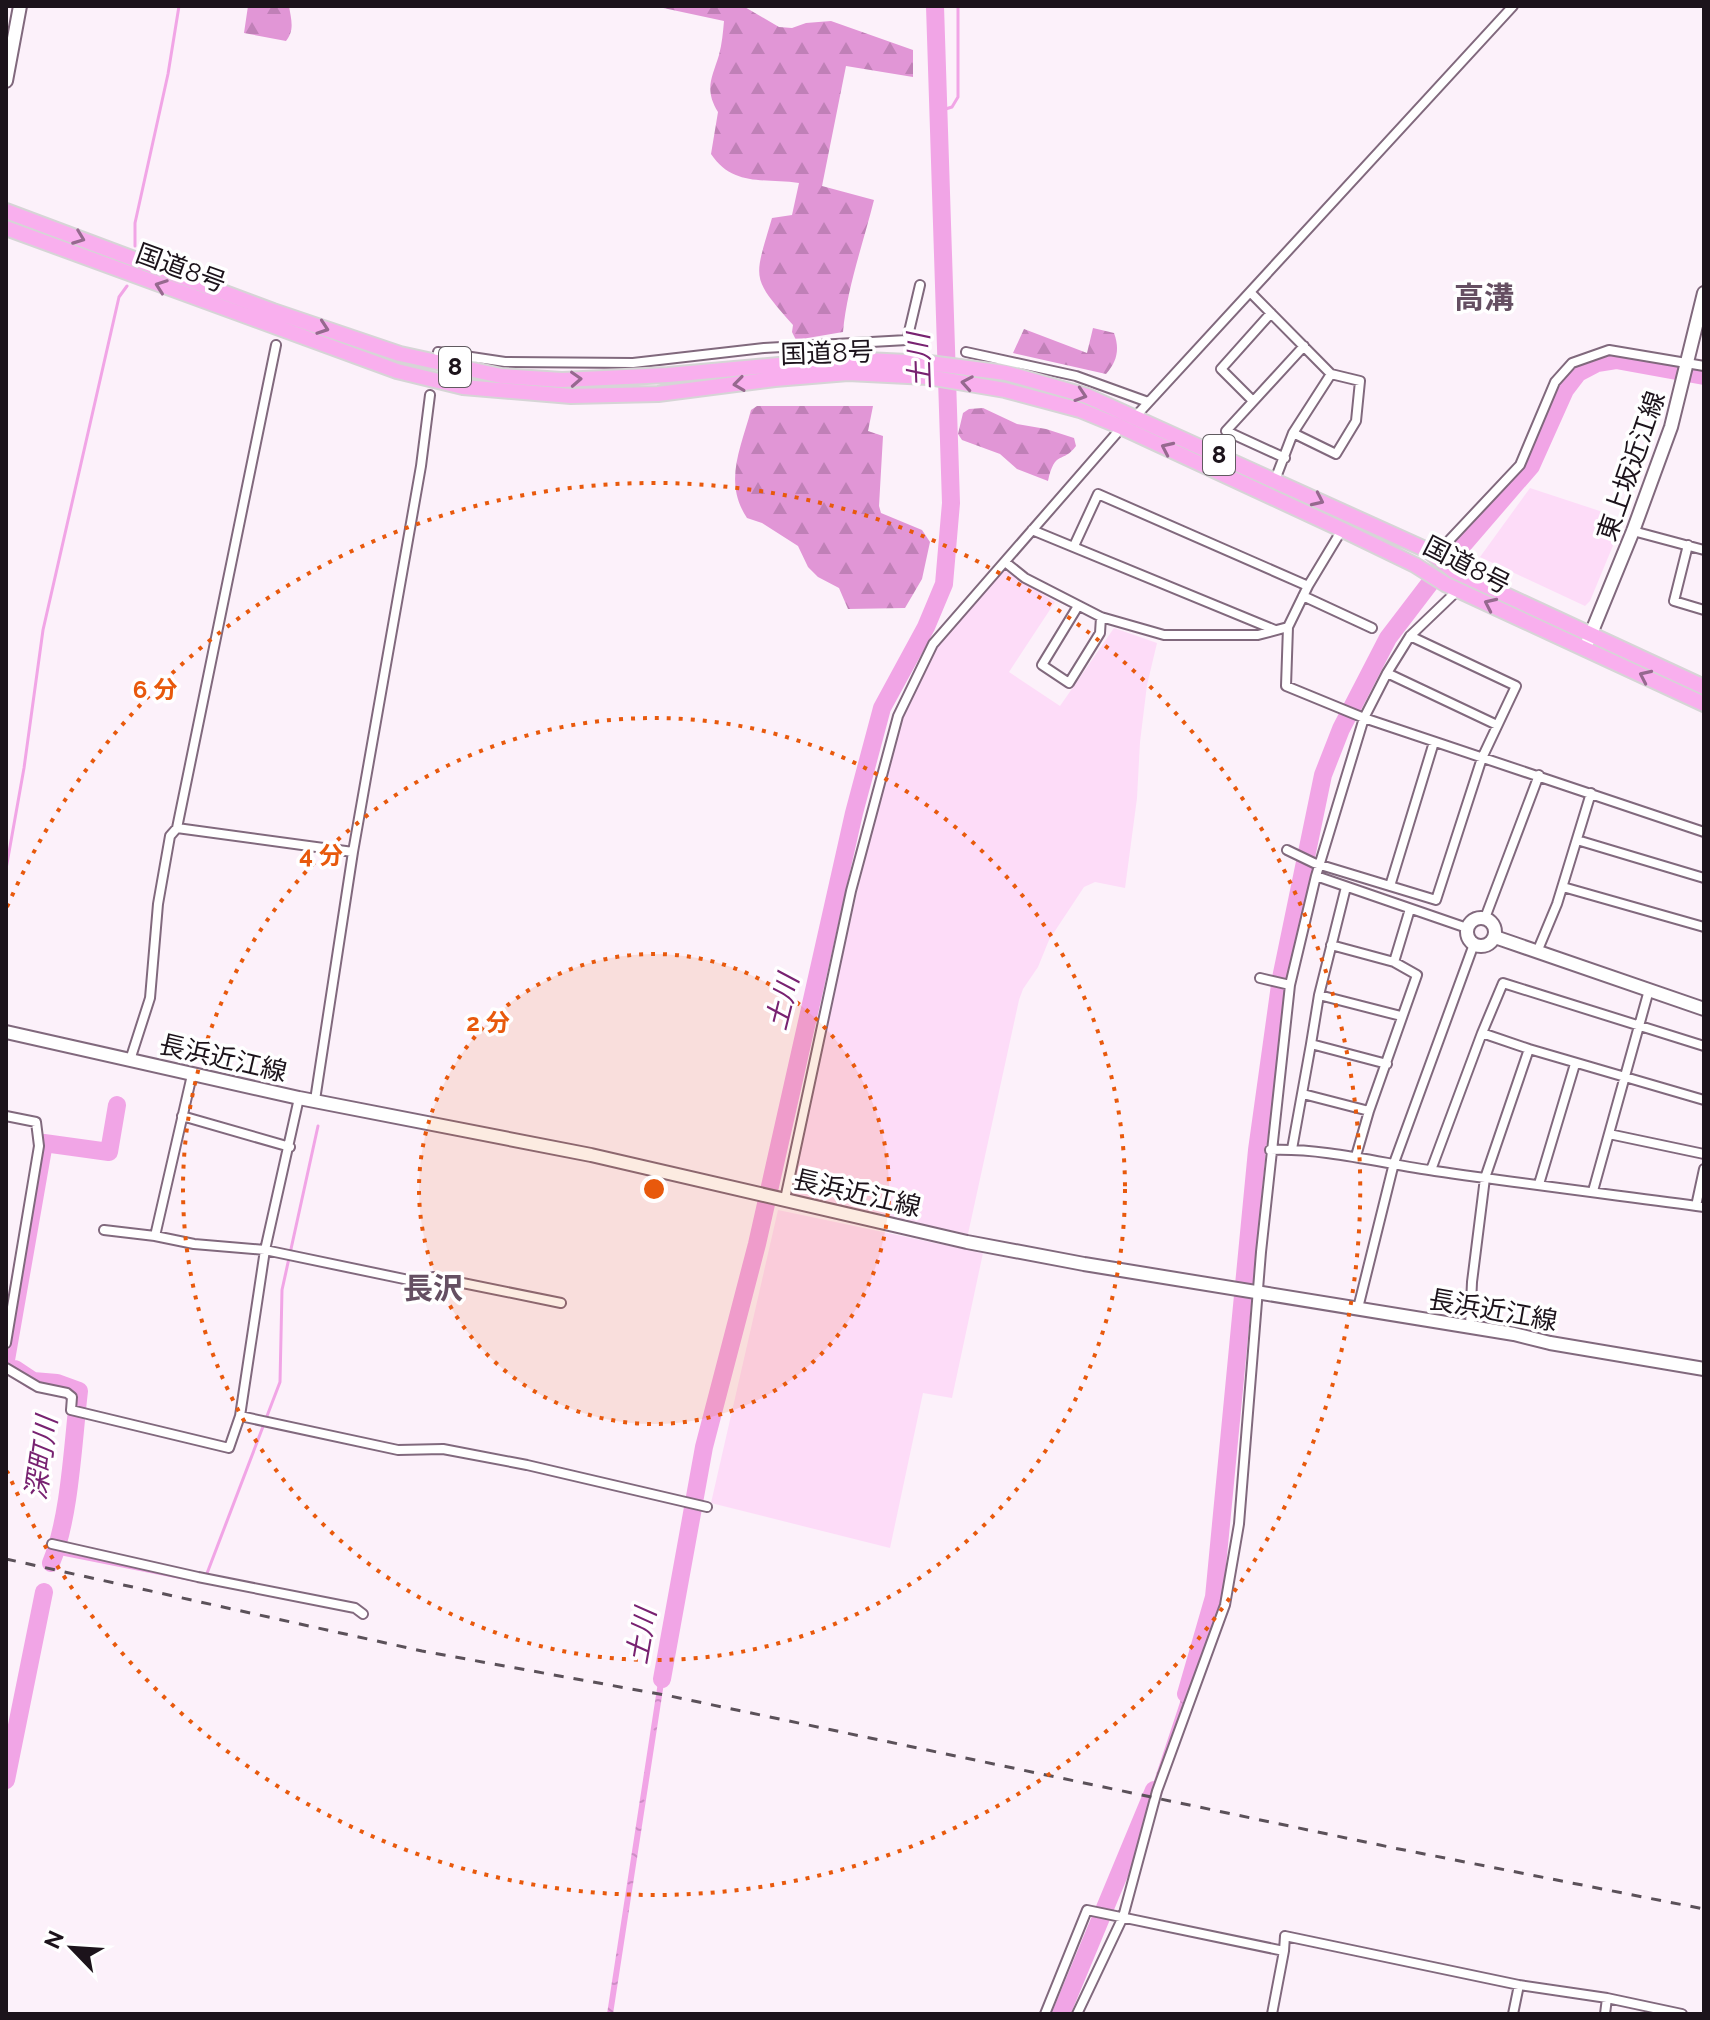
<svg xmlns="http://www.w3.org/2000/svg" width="1710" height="2020" font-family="Raleway,'Noto Sans JP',sans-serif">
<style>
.built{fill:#fddcf8}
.forest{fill:url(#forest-firs)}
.water{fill:url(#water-ripples)}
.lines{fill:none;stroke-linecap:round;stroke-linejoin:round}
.stream{stroke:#f1a5e6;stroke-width:3}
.river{stroke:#f1a5e6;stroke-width:18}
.street-casing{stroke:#81697d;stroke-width:12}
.secondary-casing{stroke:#81697d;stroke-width:16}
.highway-casing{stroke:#d6d5d6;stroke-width:18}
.street{stroke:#fff;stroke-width:8}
.secondary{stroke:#fff;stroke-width:12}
.highway{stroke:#f9afee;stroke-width:14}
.rail{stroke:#5b5159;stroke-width:3;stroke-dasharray:10 10;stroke-linecap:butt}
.oneway{stroke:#96698f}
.ring{fill:none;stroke:#e8590c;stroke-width:4;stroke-dasharray:4 8}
.labels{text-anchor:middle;stroke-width:7;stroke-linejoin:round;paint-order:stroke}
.shield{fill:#fff;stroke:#605a5f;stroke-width:2}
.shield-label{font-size:24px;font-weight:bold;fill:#1c131b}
.street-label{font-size:26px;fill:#1c131b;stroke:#fff}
.water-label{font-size:28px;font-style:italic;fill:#782271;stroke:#fff}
.quarter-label{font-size:30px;font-weight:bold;fill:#654f62;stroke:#fff}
.centre{fill:#e8590c;stroke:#fff;stroke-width:4}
.ring-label{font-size:24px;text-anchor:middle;font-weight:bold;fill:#e8590c;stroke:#fff;stroke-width:7;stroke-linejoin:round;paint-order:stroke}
</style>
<defs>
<pattern id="forest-firs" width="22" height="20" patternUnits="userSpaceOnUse" patternTransform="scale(2)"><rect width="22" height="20" fill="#e196d6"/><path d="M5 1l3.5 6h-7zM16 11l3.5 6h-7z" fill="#c080b7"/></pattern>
<pattern id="water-ripples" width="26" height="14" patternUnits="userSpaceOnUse" patternTransform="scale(2)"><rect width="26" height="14" fill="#f1a5e6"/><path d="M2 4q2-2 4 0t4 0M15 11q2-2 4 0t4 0" fill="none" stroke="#ce8dc5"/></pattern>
</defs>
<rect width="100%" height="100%" fill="#fcf1fa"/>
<!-- built -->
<path class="built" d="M1530,488L1624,519L1590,601L1585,606L1480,557Z
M1004,570L1055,602L1009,672L1060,706L1114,628L1157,643L1147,685L1140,742L1137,798L1125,888L1095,882L1084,887L1049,940L1038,967L1023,989L1019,1000L968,1234L790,1196L821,1045L873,826L901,720L937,648Z
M778,1210L983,1253L952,1398L923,1393L890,1548L711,1503Z"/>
<!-- forest -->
<path class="forest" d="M248,6H289C291,19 295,30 286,41L244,33Z
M654,6H743L779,27L792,28L806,23L831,21L913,50V77L846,66L822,186L874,200C863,244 847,288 843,332L796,340L792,332L793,325C750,276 754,280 772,218L792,215L799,183C764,178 733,187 711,154L718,112C704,89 712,78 719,55C722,44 723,32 724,21Z
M1093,328L1114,333C1120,349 1117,362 1106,374L1013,353L1024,329L1087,353Z
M757,406H873L868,431L883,436L879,506L881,513L922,530L930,542L922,579L905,608L848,609L839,588L818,577L808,567L798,546L762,523L747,518C723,482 741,448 751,410Z
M983,408L1017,424L1046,429L1074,438L1076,446C1063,464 1055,449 1048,481L1017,469L1000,454L962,440L958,434L963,413L969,409Z"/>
<!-- water -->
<path class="water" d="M662,1656L668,1657L613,2014H607Z
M1190,1672L1196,1673L1148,1815L1144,1811Z"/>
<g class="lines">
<!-- stream -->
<path class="stream" d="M939,111L952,107L958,97V6
M135,246V223L168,74L179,6
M6,869L24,768L43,630L119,297L127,286
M57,1553L198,1581
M206,1576L280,1382L282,1290L318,1126"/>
<!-- river -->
<path class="river" d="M6,1360L44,1143L109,1152L117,1105
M15,1369L33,1381L57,1383L79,1391C73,1441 70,1518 51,1563
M662,1679L704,1447L757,1244L854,813L882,708L926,627L944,584L951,503L935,6
M1186,1694L1214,1597L1257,1150L1281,978L1323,775L1341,729L1388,638L1430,583L1531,466L1565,390L1578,373L1597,363L1616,360L1704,376
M6,1780L44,1592
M1061,2014L1154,1790"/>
<defs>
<path id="street" d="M1251,293L1331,374L1360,381L1356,421L1336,454L1293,433
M438,352L505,362L633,363L764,348L907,340L920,285
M966,352L1076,376L1148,402
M1253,401L1221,369L1271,313
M1135,417L1513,6
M1285,458L1226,431L1304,346
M1275,480L1293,433L1331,374
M1032,530L1275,630
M1633,531L1704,550
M1688,545L1674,601L1704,610
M1074,546L1098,494L1308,586L1288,627
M1441,549L1520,465L1555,382L1572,363L1609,350L1704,366
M1005,562L1025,578L1101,617L1164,635H1258L1288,627L1286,686L1364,718L1704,832
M1308,586L1343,528
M1303,596L1372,628
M1078,606L1042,665L1069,683L1100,633L1101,617
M1387,673L1497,725
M177,828L353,852
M1577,840L1704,878
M1287,850L1314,863L1436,900L1482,758L1516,686L1410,636
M1316,876L1467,928
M1390,886L1434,742
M1563,887L1704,927
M1485,918L1539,775
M1331,945L1394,962
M1537,952L1557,904L1591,793
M1260,978L1290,985
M1319,995L1346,887
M1482,1033L1503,983L1704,1046
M1529,1049L1704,1100
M130,1060L150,998L158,904L170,836L177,828L276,345
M1387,1064L1311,1044L1319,995L1401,1016
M1303,1094L1369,1111
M315,1100L353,852L421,466L430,395
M6,1116L36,1122L39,1146L6,1343
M182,1116L290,1147
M1609,1134L1704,1154
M1292,1149L1311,1044
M1270,1150C1326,1148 1380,1163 1435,1171C1525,1184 1614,1195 1704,1207
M1356,1156L1369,1111L1417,975L1394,962L1410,909
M1431,1170L1482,1033L1529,1049L1485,1178L1472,1282L1470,1327
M1539,1184L1575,1064
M1593,1191L1649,990
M785,1199L851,891L898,716L933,644L1116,434L1119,426
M1696,1206L1704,1169
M104,1230L155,1236L194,1244L265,1250L428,1284L433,1277L561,1303
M155,1236L192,1075
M1358,1308L1394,1163L1474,944
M6,1368L38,1387L67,1393L72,1397L71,1410L229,1448L240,1416L265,1250L299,1098
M240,1416L398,1450L443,1449L527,1465L707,1507
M52,1544L198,1577L355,1608L363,1614
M1045,2014L1087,1910L1284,1951L1285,1936L1519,1985L1607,1998L1682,2014
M1077,2014L1123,1917L1157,1791L1225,1605L1239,1524L1261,1252L1290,985L1316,876L1364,718L1387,673L1410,636L1458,590
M1272,2014L1284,1951
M1513,2014L1519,1985
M1605,2014L1607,1998"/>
<path id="secondary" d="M6,81L20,6
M1588,641L1633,531L1671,427L1704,293
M1467 932a14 14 0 1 1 28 0a14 14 0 1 1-28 0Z
M1495,937L1704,1009
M6,1032L299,1098L591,1155L967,1242L1084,1264L1514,1334L1550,1343L1704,1369"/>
<path id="highway" d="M6,211L273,311L400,354L501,376L562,380L668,375L844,359L929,363L1006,373L1087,396L1427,550L1454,571L1704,687
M6,228L397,371L463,387L571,396L658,394L775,379L848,373L928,377L1005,390L1080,410L1119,426L1343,530L1415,565L1445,584L1704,704"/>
</defs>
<!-- street casing -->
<use href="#street" class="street-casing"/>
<!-- secondary casing -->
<use href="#secondary" class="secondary-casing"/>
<!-- highway casing -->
<use href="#highway" class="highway-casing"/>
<!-- street -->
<use href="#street" class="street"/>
<!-- secondary -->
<use href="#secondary" class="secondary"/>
<!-- highway -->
<use href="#highway" class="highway"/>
<!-- rail -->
<path class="rail" d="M6,1559L422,1651L670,1696L1394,1848L1704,1909"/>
</g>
<!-- one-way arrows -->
<defs><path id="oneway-chevron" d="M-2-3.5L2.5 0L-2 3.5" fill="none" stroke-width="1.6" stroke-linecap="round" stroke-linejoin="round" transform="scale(2)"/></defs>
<g class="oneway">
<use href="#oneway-chevron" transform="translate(79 238) rotate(21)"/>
<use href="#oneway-chevron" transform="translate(161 286) rotate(-160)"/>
<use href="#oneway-chevron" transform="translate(323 328) rotate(19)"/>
<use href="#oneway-chevron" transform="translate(576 379) rotate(-3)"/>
<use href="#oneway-chevron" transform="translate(967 383) rotate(-170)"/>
<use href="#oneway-chevron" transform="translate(739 384) rotate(172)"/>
<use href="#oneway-chevron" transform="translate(1081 395) rotate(18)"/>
<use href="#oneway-chevron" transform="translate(1167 448) rotate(-155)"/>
<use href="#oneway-chevron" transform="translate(1318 500) rotate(25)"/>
<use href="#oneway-chevron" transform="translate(1490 604) rotate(-155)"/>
<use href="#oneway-chevron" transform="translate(1645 676) rotate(-155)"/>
</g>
<!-- distance rings -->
<circle cx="654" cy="1189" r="235" fill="#e8590c" fill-opacity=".12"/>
<g class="ring">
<circle cx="654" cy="1189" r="235"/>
<circle cx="654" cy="1189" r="471"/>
<path d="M7 907A706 706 0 1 1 7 1471"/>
</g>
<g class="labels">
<!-- shield labels -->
<g class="shield">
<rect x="439" y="347" width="32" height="40" rx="6"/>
<rect x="1203" y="435" width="32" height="40" rx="6"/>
</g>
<g class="shield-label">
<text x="455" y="375">8</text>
<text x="1219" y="463">8</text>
</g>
<!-- street labels -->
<g class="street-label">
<text transform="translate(181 268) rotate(20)" y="9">国道8号</text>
<text transform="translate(827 353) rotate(-2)" y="9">国道8号</text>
<text transform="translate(1631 466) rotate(-71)" y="9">東上坂近江線</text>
<text transform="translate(1467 565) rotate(27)" y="9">国道8号</text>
<text transform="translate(223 1058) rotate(13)" y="9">長浜近江線</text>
<text transform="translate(857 1193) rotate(13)" y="9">長浜近江線</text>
<text transform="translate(1493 1310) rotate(10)" y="9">長浜近江線</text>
</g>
<!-- water labels -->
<g class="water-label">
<text transform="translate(919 361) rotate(-92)" y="10">土川</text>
<text transform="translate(782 1002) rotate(-76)" y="10">土川</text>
<text transform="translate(41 1458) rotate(-82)" y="10">深町川</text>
<text transform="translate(641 1636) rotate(-80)" y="10">土川</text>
</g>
<!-- quarter labels -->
<g class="quarter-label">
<text x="1484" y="308">高溝</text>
<text x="433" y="1299">長沢</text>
</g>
</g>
<circle cx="654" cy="1189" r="12" class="centre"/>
<g class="ring-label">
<text x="155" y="698">6 分</text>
<text x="321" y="864">4 分</text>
<text x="488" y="1031">2 分</text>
</g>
<!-- border -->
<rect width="1710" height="2020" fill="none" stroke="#1c131b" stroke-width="16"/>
<!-- north arrow -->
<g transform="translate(72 1948) rotate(295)" stroke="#ffffff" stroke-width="6" paint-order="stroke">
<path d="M0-6L14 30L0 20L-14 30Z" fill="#1c131b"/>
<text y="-12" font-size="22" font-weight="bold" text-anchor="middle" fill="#1c131b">N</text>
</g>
</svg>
